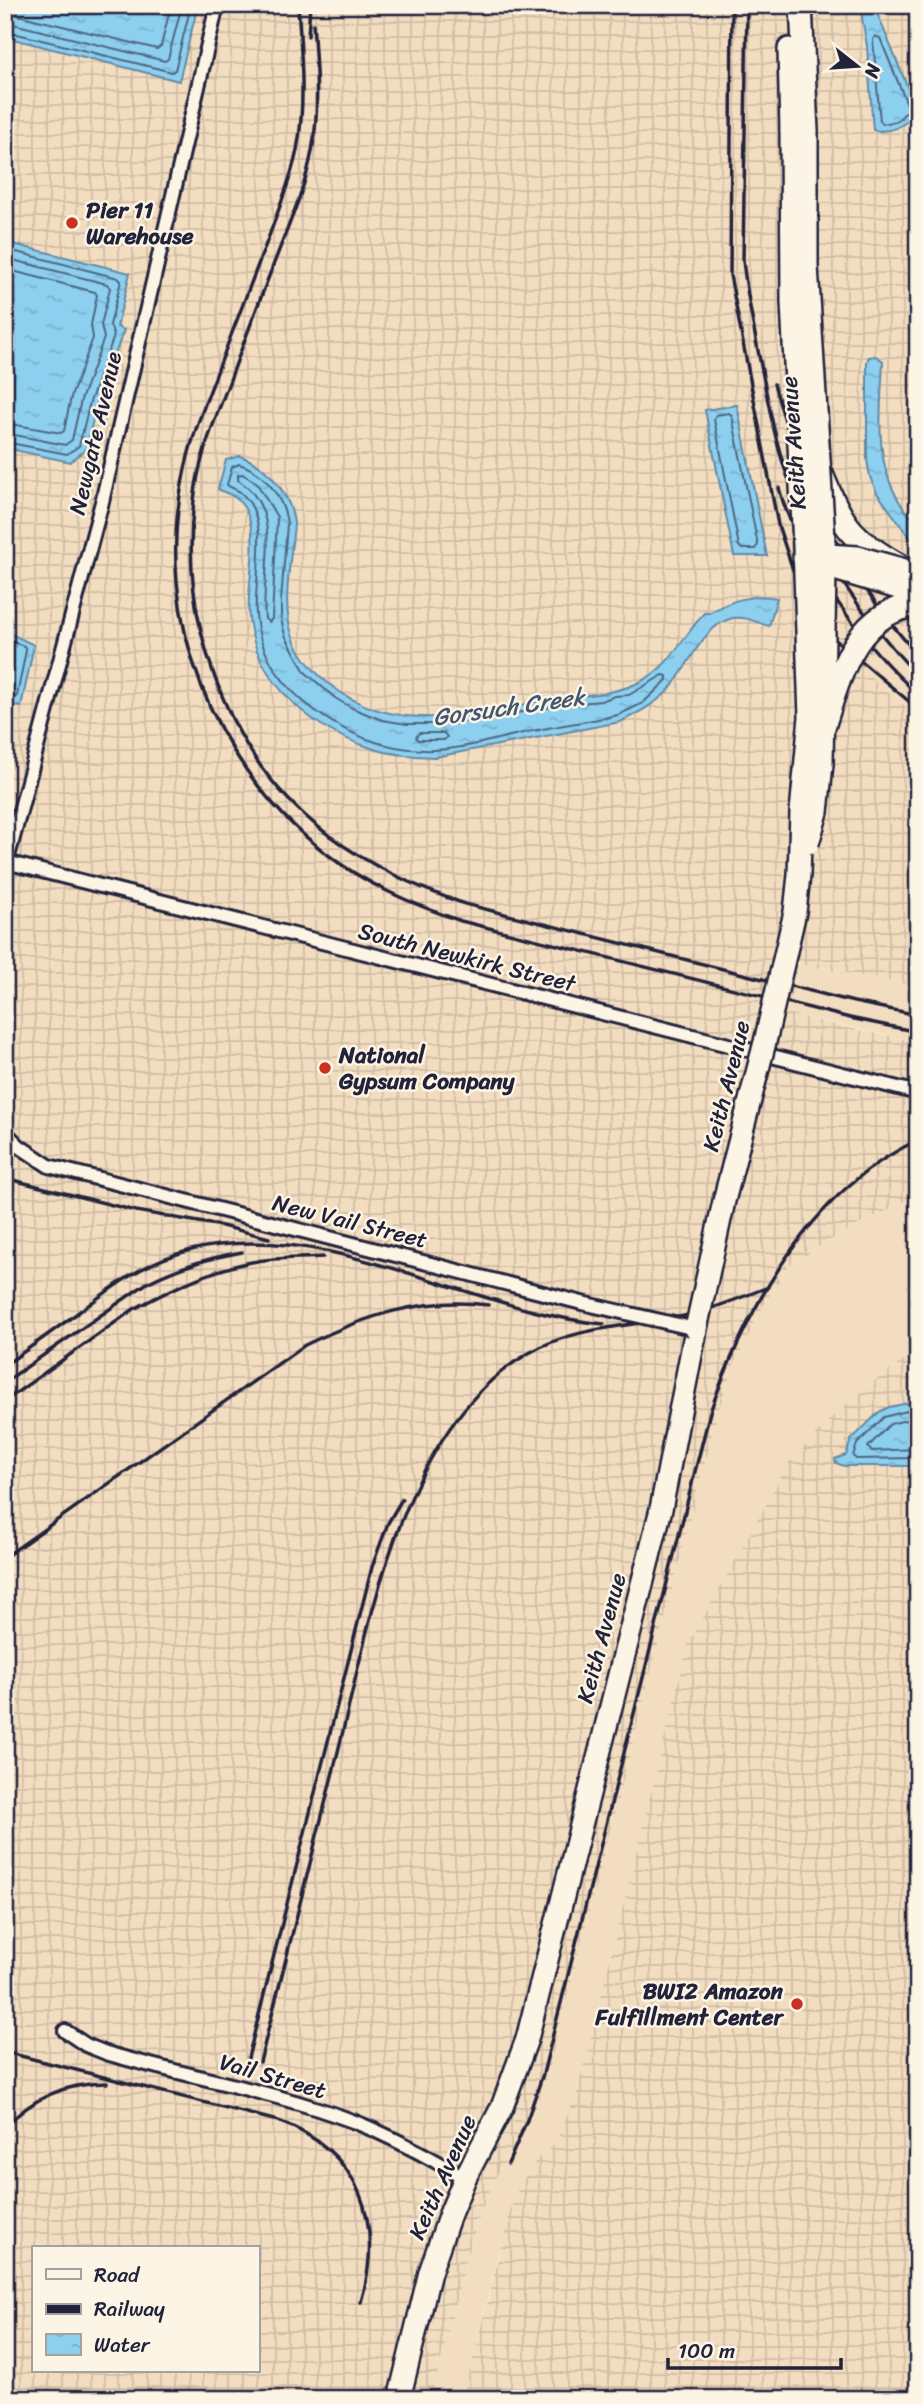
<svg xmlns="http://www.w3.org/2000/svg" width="923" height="2404" font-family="Sriracha,sans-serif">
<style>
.built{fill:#f3ddc0}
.industrial{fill:url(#industrial-grid);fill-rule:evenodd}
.water{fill:url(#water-ripples);stroke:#628aa6;stroke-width:2}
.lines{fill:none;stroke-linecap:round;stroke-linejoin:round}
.shore{stroke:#4d6783;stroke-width:2}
.minor-casing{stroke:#22223b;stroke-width:18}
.primary-casing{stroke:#22223b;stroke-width:26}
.motorway-casing{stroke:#22223b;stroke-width:28}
.minor{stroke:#fcf5e5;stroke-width:12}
.primary{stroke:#fcf5e5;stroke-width:21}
.motorway{stroke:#fcf5e5;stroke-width:23}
.rail{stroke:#22223b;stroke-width:3.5}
.minor-bridge-casing{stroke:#22223b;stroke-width:18;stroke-linecap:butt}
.primary-bridge-casing{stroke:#22223b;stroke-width:26;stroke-linecap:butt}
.motorway-bridge-casing{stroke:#22223b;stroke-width:28;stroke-linecap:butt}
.minor-bridge{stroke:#fcf5e5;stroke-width:12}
.primary-bridge{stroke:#fcf5e5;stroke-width:21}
.motorway-bridge{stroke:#fcf5e5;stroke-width:23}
.poi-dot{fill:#c8321e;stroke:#fcf5e5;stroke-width:2.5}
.labels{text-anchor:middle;stroke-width:5;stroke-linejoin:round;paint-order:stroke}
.poi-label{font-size:23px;font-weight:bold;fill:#22223b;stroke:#fcf5e5;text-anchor:start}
.street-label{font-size:23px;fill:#22223b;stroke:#fcf5e5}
.water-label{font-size:24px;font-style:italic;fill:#425671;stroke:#fcf5e5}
</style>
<defs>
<pattern id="industrial-grid" width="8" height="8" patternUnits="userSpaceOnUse" patternTransform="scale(1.75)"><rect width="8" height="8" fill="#f3ddc0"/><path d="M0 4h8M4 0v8" fill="none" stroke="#d0bda6"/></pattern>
<pattern id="water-ripples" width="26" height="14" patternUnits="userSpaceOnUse" patternTransform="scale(1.75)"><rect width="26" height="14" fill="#8dcfee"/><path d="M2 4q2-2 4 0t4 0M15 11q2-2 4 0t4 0" fill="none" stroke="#79b1cd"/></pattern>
</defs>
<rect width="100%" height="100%" fill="#f9e9d1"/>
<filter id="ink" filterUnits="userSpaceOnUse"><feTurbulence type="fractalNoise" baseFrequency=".0143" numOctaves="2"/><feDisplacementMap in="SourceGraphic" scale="14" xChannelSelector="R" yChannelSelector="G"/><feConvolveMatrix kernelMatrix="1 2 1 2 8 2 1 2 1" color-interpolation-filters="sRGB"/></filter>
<g filter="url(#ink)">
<!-- built -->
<path class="built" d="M884,605L918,643V717L867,675Z
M799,964L918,987V1042L787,1013Z
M918,1194V1352L882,1375L838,1412L789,1463L568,2116L555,2145L537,2159L497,2258L462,2399H431L472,2239L481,2212L495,2179L531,2118L547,2075L718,1412L733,1367L764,1304L789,1265L839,1235Z"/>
<!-- industrial -->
<path class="industrial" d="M198,5H863L862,18L867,45L873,130L915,105L872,5H918V520L907,514L893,490L884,466L880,442L870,477L877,493L910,538L918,546V643L884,605L867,674L918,717V987L799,964L787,1013L848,1028L918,1042V1194L839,1235L789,1265L764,1304L733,1367L718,1412L547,2075L531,2118L495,2179L481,2212L472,2239L431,2399H5V703L21,707L29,641L5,631V448L70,462L84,451L93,426L96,405L123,330L117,328L130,274L5,242V37L178,81ZM33,2248H257V2371H33Z
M918,1352V2399H462L513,2201L520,2185L537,2159L555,2144L577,2092L688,1645L789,1463L837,1412L882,1375Z"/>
<!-- water -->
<path class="water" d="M5,5H198L179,81L5,37Z
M863,5H872L875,8L915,105L914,116C902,126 890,134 873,130L867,46L862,18Z
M5,242L130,273L117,327L124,330L96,405L87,447L84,451L70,462L5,448Z
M876,356L883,361C881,409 873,458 899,501C904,509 908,517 918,520V546L910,538L877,493L870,477L867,460V362L869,357Z
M737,405L767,556H734L705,410Z
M240,456C268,466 290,493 294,523C292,555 281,604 292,634C299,655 312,670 329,684C395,737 472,714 547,700C578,695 612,696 640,682C670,667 683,637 704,613H709C730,601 752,593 777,598L769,626C757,623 747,616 733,618C701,625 688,671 666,693C652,706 637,714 620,722L435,757C414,756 391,755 371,748C313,730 256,683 249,618C245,583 266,525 237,499C232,494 224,493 218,489L226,460Z
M5,631L34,645L21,707L5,703Z
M918,1401V1466H844L836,1463L835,1459L846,1455L851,1440L879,1412L889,1407Z"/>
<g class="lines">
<!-- shore -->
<path class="shore" d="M5,12L157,49L161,46L171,5
M5,22L165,61L168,59L182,5
M5,31L172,72L175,70L191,5
M875,36L880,38L909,109L897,121L883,124L880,121L873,40Z
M5,249L118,278L121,281L110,325L114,336L90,402L79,446L67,454L5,442
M5,258L107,284L110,288L101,325L104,338L81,400L72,440L65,445L5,433
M5,269L95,292L97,295L91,325L93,338L71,397L64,431L61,433L5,423
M729,413L732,416L758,545L755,549H742L739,546L714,419L716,415Z
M239,464C264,471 284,498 287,524L281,601V619L285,635L305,672L335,698L352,708L382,720L407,724H452L569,704L601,701L615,696L629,695L663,675L667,676V680L643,703L618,715C586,722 555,726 523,733C495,739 464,749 434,750C386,752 339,732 303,701C278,680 258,648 256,615C253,579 273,518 240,492C236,489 231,488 227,485L232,467Z
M242,474L256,482L277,517L272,619L269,622L265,619C260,572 286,511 238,480V475Z
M5,639L24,646L26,650L17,696L14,698L5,697
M419,733H444L447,737L444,740H418L416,737Z
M918,1408L884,1417L857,1444L853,1456L856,1459L918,1458
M918,1417L890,1424L868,1447L871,1451L918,1449"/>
<defs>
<path id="minor" d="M6,862L918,1093
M5,868L102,502L217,5
M5,1132L19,1146L49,1166L233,1213
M65,2031L86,2045L106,2053C188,2077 274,2091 355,2122C393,2137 429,2157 465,2178"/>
<path id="primary" d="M801,5L807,131
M789,49L791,131
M399,2399L430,2272L450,2214L465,2178L502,2107L527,2039L661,1509L696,1329"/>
<path id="motorway" d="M821,474C841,524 851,539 899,566"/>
</defs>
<!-- minor casing -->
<use href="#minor" class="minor-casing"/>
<!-- primary casing -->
<use href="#primary" class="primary-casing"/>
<!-- motorway casing -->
<use href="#motorway" class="motorway-casing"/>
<!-- minor -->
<use href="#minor" class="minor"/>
<!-- primary -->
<use href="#primary" class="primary"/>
<!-- motorway -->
<use href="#motorway" class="motorway"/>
<!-- rail -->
<path class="rail" d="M298,5C301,52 306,103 297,150C291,180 279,208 269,236C252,280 236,323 219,367C205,404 190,440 183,479C154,617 213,765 323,851C364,884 412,904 461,921L850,1018L918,1032
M732,5L730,275L778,525L798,585L831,636L918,709
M747,5L743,260C747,297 755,334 762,371C769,406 775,441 787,475C813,548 865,620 918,676
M313,24C316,66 320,109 312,151C305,190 287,228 273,266C258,304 244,342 230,380C217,415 202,449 196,486C183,567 197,645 232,718C280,817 365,870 465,904L854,1002L918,1015
M308,36L310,5
M774,384C802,484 847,578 918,655
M779,488C796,554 866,649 918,694
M5,1178L136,1211L222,1226L269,1238
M5,1365C31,1347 57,1328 83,1309C101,1296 120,1281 140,1270C284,1190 458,1311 604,1324
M5,1382L147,1283C178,1267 208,1258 242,1252
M5,1401L134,1309C177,1286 224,1263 274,1259C290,1258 307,1258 323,1257
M5,1557L305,1345C363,1317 422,1296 488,1305
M5,2052L278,2121C361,2151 384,2222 361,2302
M248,2058L372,1567L388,1523L402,1499
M260,2062C285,1964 309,1866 334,1768C368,1634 398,1428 529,1353C578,1324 638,1327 693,1314C718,1307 743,1297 768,1287
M5,2127C33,2097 67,2083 107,2083
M508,2164L527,2120L543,2074L710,1412C748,1306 811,1190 918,1140"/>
<defs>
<path id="minor-bridge" d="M233,1213L582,1303L696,1329"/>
<path id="primary-bridge" d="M807,131V266L825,556
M808,843L817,812L822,764L825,565
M696,1329L724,1201L765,1042L795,912L799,875L801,812L810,717L804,546L792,302L791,131"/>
<path id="motorway-bridge" d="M827,556L858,558L912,573
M805,559L918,593
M823,727C839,677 855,610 918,605"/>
</defs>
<!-- minor-bridge casing -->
<use href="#minor-bridge" class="minor-bridge-casing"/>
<!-- primary-bridge casing -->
<use href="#primary-bridge" class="primary-bridge-casing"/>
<!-- motorway-bridge casing -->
<use href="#motorway-bridge" class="motorway-bridge-casing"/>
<!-- minor-bridge -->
<use href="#minor-bridge" class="minor-bridge"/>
<!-- primary-bridge -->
<use href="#primary-bridge" class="primary-bridge"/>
<!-- motorway-bridge -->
<use href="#motorway-bridge" class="motorway-bridge"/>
</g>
</g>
<!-- markers -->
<g class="poi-dot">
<circle cx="72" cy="223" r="7"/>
<circle cx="325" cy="1068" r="7"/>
<circle cx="797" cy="2004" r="7"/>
</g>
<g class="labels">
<!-- poi labels -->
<g class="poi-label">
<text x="86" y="218">Pier 11<tspan x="86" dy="26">Warehouse</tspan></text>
<text x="339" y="1063">National<tspan x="339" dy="26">Gypsum Company</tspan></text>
<text x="783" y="1999" text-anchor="end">BWI2 Amazon<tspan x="783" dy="26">Fulfillment Center</tspan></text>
</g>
<!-- street labels -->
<g class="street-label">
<text transform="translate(95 433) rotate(-77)" y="8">Newgate Avenue</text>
<text transform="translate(793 443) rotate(-94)" y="8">Keith Avenue</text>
<text transform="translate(467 957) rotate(14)" y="8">South Newkirk Street</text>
<text transform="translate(726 1086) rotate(-76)" y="8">Keith Avenue</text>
<text transform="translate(350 1221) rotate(14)" y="8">New Vail Street</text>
<text transform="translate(601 1638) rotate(-75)" y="8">Keith Avenue</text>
<text transform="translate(273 2076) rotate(16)" y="8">Vail Street</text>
<text transform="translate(442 2177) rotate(-66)" y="8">Keith Avenue</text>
</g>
<!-- water labels -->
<g class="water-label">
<text transform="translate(509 707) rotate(-8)" y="8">Gorsuch Creek</text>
</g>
</g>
<!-- margin -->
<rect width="923" height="2404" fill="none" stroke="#fcf5e5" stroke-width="28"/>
<rect x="14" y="14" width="895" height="2376" fill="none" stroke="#22223b" stroke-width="2.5" filter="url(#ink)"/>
<!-- legend -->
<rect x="32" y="2246" width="228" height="126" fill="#fcf5e5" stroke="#a5a1a1" stroke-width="2"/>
<rect x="46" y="2269" width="35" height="10" fill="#fcf5e5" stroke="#a5a1a1" stroke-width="2"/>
<text x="94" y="2282" font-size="21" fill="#22223b">Road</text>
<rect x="46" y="2304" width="35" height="10" fill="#22223b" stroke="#a5a1a1" stroke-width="2"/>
<text x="94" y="2316" font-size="21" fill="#22223b">Railway</text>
<rect x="46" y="2334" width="35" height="21" fill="url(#water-ripples)" stroke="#a5a1a1" stroke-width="2"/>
<text x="94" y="2352" font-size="21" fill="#22223b">Water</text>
<!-- north arrow -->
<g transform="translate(857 66) rotate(107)" stroke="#fcf5e5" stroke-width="5" paint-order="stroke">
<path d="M0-5L12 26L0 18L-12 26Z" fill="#22223b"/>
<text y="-10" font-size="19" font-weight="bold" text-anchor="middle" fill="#22223b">N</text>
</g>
<!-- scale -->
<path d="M668 2358v10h173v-10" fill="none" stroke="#22223b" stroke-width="3.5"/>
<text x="678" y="2358" font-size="21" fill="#22223b" stroke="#fcf5e5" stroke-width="5" paint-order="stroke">100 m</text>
</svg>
